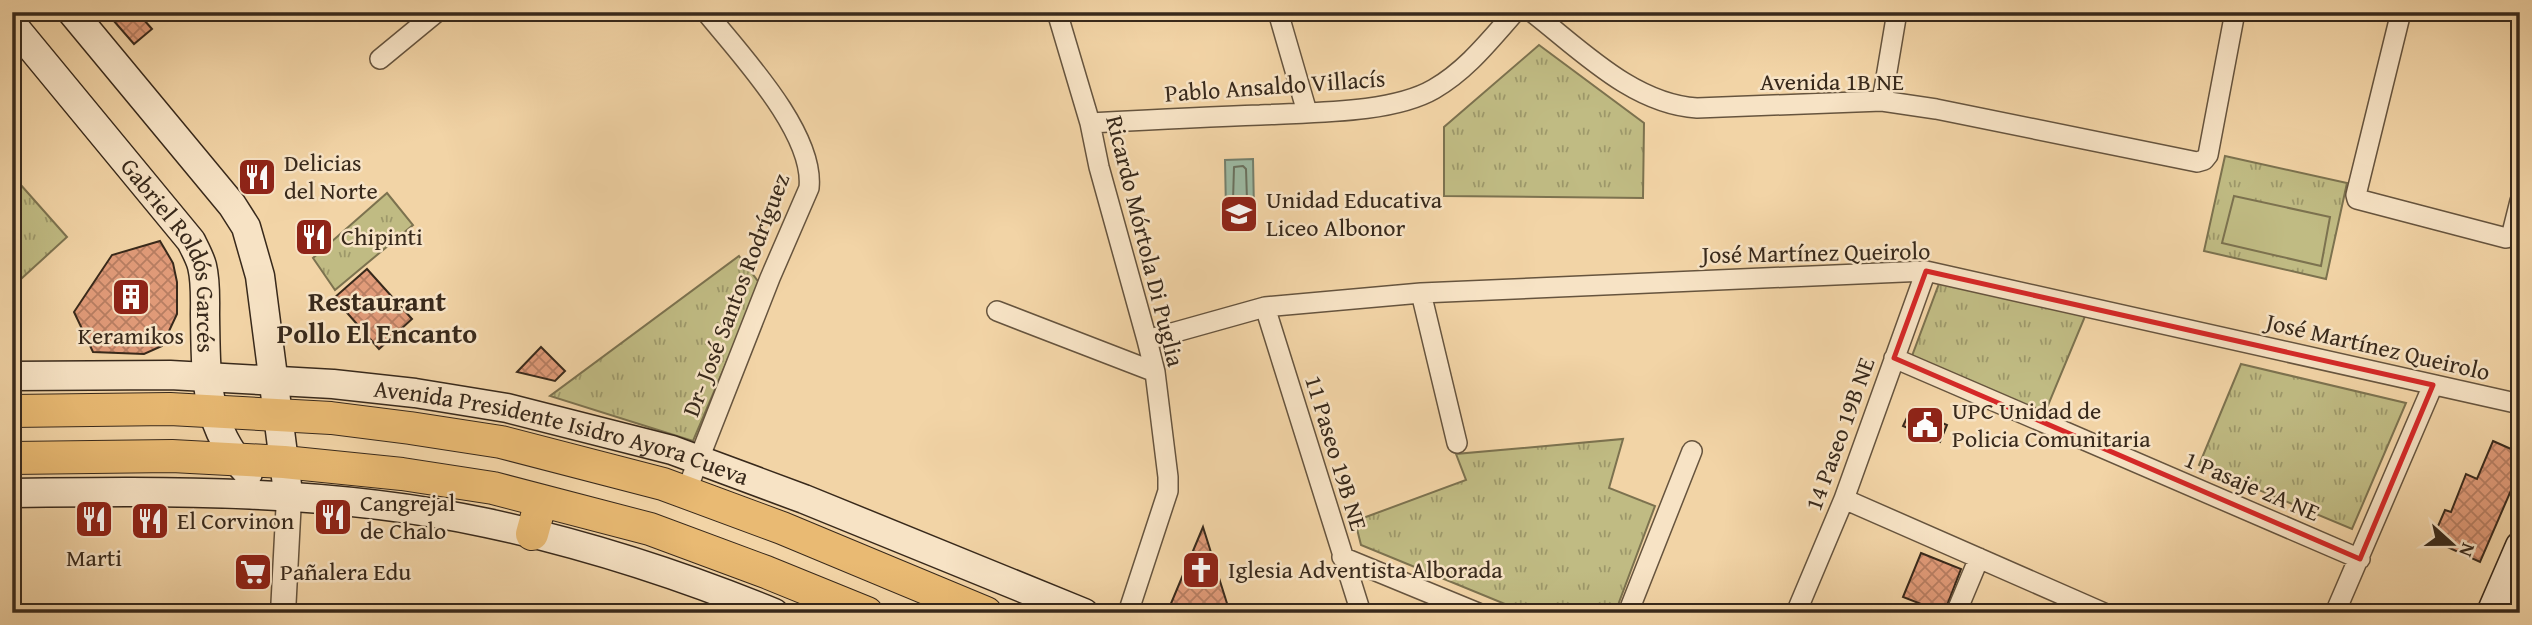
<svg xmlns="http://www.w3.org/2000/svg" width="2532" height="625" font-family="'Gentium Book Plus',serif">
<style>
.grass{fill:url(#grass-tufts);stroke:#7c724f;stroke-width:2}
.pitch{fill:#c0bb83;stroke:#7c724f;stroke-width:2}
.water{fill:#9cb9a2;stroke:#747f6c;stroke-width:2}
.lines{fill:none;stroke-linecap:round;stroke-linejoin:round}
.shore{stroke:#6a715e;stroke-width:2}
.building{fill:url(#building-cross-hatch);stroke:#38291b;stroke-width:2}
.minor-casing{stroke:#66543e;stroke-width:22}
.tertiary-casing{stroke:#66543e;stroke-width:27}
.secondary-casing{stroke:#38291b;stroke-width:31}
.primary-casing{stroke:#38291b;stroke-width:34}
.minor{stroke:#f7e3c5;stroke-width:19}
.tertiary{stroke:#f7e3c5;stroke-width:24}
.secondary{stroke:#f7e3c5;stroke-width:28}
.primary{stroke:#e9ba73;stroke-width:32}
.marked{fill:none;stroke:#d62828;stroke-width:5;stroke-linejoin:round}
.labels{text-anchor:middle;stroke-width:5;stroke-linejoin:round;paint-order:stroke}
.street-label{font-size:24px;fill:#38291b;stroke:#f7e3c5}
.poi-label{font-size:24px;fill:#38291b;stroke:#f7e3c5;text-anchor:start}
.quarter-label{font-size:28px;font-weight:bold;fill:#38291b;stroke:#f7e3c5}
</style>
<defs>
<pattern id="grass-tufts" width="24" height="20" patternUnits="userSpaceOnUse" patternTransform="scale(1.75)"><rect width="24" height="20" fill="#c0bb83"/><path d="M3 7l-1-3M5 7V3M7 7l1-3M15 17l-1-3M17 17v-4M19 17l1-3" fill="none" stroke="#9d986a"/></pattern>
<pattern id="building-cross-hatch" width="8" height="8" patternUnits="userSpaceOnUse" patternTransform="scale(1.75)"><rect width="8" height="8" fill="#e19b79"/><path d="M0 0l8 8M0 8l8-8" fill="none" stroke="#b77e62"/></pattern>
</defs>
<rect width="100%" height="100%" fill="#f2d4a6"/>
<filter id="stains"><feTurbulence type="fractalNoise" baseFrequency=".00286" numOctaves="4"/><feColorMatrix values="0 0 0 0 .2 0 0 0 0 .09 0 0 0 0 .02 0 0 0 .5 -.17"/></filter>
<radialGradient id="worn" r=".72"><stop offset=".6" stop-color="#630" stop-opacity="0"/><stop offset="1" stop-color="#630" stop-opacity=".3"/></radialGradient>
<!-- grass -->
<path class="grass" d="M1539,45L1644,123L1643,198L1444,196V127Z
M2225,156L2347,183L2326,279L2204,251Z
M12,175L67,237L21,279H12Z
M387,193L413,225L335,290L313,258Z
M739,256L760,284L693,441L550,396Z
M1940,281L2086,314L2044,415L1912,356Z
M2241,364L2406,403L2352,529L2199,465Z
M1623,439L1609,488L1655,506L1615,613H1527L1361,545L1355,521L1466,480L1456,454Z"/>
<!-- pitch -->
<path class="pitch" d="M2234,196L2330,217L2321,266L2222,243Z"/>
<!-- water -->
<path class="water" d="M1253,159L1254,210L1226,211L1225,160Z"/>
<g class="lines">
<!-- shore -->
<path class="shore" d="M1234,167L1243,166L1246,169L1247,200L1244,203L1236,204L1233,201Z"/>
</g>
<!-- building -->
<path class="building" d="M106,12H137L152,29L134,44Z
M160,241L173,263L177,282V314L162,346L144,354L93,352L74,312L112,255Z
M367,269L412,319L379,349L334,298Z
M541,347L565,371L555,381L517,372Z
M1911,409L1947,425L1940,442L1903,426Z
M2493,441L2520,453V491L2512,488L2480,562L2432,540L2445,510L2451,512L2466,474L2477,479Z
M1203,527L1230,613H1167Z
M1921,553L1961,569L1944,613L1903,597Z"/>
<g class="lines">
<defs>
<path id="minor" d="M1057,12L1090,123L1099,167L1147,340L1155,372L1168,477V491L1128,613
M1278,12L1307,112
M1532,12C1581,50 1633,104 1697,108L1882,101L1936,109L2197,162L2204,160L2208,155L2235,12
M2401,12L2356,195L2357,199L2506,238L2512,233L2520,201
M380,59L437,12
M1882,101L1897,12
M1090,123C1147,120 1204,117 1260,115C1310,112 1391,114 1434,89C1467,70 1490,40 1515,12
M1421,293L1457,443
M1265,307L1361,613
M997,311L1155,372
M1147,340L1265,307L1421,293L1926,271L2520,404
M1894,358L2360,559
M686,492L770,278L809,188C815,133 740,54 706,12
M1844,499L2104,613
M1342,557L1478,613
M1628,613L1692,451
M1796,613L1844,499L1926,271
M1956,613L1979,558
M2335,613L2433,385"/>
<path id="tertiary" d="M283,613L289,498"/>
<g id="secondary">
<path d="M72,12L232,205L246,227L260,276L287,485"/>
<path id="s1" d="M12,24L191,241C195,249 200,258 202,266C206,282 205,299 205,315C206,376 204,426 248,473"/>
<path id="s2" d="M12,376L170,375L333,384L415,393L507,408L672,450L804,499L1084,613"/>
<path d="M12,493C170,491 331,489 487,523C585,544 681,575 774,613"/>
<path d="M2491,613L2520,546"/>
</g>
<path id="primary" d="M12,411L170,409L331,418L410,428L501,442L663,484L782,528L986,613
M12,458L172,456L284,462L402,474L493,488L650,529L766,572L867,613
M532,534L541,501"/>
</defs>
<!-- minor casing -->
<use href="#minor" class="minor-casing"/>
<!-- tertiary casing -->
<use href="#tertiary" class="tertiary-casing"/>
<!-- secondary casing -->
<use href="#secondary" class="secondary-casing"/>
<!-- primary casing -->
<use href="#primary" class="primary-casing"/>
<!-- minor -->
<use href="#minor" class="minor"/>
<!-- tertiary -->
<use href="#tertiary" class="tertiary"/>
<!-- secondary -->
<use href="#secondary" class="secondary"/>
<!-- primary -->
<use href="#primary" class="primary"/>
</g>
<!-- marked area -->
<path class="marked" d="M1926,271L2433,385L2360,559L1894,358Z"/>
<!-- icons -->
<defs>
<symbol id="restaurant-square" viewBox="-11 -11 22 22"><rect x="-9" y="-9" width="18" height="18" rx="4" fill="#8f2418" stroke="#f7e3c5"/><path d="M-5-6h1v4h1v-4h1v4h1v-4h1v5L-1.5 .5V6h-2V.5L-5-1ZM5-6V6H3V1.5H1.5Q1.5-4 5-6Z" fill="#fff"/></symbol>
<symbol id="school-square" viewBox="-11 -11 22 22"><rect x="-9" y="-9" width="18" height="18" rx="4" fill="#8f2418" stroke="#f7e3c5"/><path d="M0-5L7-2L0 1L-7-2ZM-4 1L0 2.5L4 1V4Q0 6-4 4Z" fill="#fff"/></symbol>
<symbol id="building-square" viewBox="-11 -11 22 22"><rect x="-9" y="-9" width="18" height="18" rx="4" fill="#8f2418" stroke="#f7e3c5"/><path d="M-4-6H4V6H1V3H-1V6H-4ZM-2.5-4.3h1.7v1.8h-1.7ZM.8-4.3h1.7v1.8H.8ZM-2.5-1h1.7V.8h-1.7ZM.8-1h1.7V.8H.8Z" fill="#fff"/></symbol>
<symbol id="civic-square" viewBox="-11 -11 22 22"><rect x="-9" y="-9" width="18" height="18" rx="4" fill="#8f2418" stroke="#f7e3c5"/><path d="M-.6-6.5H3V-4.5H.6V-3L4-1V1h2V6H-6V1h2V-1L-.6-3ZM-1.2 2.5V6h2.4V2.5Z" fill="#fff"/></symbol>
<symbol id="church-square" viewBox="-11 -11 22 22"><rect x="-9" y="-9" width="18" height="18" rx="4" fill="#8f2418" stroke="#f7e3c5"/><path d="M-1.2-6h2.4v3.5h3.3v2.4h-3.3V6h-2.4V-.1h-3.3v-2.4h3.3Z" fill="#fff"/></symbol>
<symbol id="supermarket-square" viewBox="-11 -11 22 22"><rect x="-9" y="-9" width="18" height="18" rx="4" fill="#8f2418" stroke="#f7e3c5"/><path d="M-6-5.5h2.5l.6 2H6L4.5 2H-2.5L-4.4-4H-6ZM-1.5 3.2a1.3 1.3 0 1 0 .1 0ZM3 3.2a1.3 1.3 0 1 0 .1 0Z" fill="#fff"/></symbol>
</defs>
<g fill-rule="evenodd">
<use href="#restaurant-square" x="235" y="155" width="44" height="44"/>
<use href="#school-square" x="1217" y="192" width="44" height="44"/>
<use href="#restaurant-square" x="292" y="215" width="44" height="44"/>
<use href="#building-square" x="109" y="275" width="44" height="44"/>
<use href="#civic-square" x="1903" y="403" width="44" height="44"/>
<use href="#restaurant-square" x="311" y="495" width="44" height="44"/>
<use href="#restaurant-square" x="72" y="497" width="44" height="44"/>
<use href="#restaurant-square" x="128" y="499" width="44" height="44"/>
<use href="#church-square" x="1179" y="548" width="44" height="44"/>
<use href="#supermarket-square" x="231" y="550" width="44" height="44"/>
</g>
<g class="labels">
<!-- street labels -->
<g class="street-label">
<text x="1832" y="90">Avenida 1B NE</text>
<text transform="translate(1275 86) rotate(-4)" y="8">Pablo Ansaldo Villacís</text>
<text transform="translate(1145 241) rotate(76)" y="8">Ricardo Mórtola Di Puglia</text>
<text transform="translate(1816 253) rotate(-1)" y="8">José Martínez Queirolo</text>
<text dy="8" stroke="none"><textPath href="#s1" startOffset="287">Gabriel Roldós Garcés</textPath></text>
<text transform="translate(736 295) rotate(-69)" y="8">Dr- José Santos Rodríguez</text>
<text transform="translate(2378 347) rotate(13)" y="8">José Martínez Queirolo</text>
<text transform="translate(1840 434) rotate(-70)" y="8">14 Paseo 19B NE</text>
<text dy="8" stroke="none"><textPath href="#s2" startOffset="555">Avenida Presidente Isidro Ayora Cueva</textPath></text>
<text transform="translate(1336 453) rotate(73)" y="8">11 Paseo 19B NE</text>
<text transform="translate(2252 486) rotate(23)" y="8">1 Pasaje 2A NE</text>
</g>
<!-- poi labels -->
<g class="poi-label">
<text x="284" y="171">Delicias<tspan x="284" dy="28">del Norte</tspan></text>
<text x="1266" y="208">Unidad Educativa<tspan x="1266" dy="28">Liceo Albonor</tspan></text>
<text x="341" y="245">Chipinti</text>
<text x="131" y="344" text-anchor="middle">Keramikos</text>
<text x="1952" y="419">UPC Unidad de<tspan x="1952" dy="28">Policia Comunitaria</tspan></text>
<text x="360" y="511">Cangrejal<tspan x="360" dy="28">de Chalo</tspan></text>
<text x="177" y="529">El Corvinon</text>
<text x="94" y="566" text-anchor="middle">Marti</text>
<text x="1228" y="578">Iglesia Adventista Alborada</text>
<text x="280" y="580">Pañalera Edu</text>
</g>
<!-- quarter labels -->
<g class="quarter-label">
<text x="377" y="311">Restaurant<tspan x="377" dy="32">Pollo El Encanto</tspan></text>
</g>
</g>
<!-- margin -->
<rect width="2532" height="625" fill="none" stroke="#f2d4a6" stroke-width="42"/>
<rect x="14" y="14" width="2504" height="597" fill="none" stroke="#38291b" stroke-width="3.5"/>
<rect x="21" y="21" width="2490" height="583" fill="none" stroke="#38291b" stroke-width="2"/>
<!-- north arrow -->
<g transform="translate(2452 544) rotate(111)" stroke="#f7e3c5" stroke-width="5" paint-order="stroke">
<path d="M0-5L12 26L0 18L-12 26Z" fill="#38291b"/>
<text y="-10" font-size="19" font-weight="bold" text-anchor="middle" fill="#38291b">N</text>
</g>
<rect width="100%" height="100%" filter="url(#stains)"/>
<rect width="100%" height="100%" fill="url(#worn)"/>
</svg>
